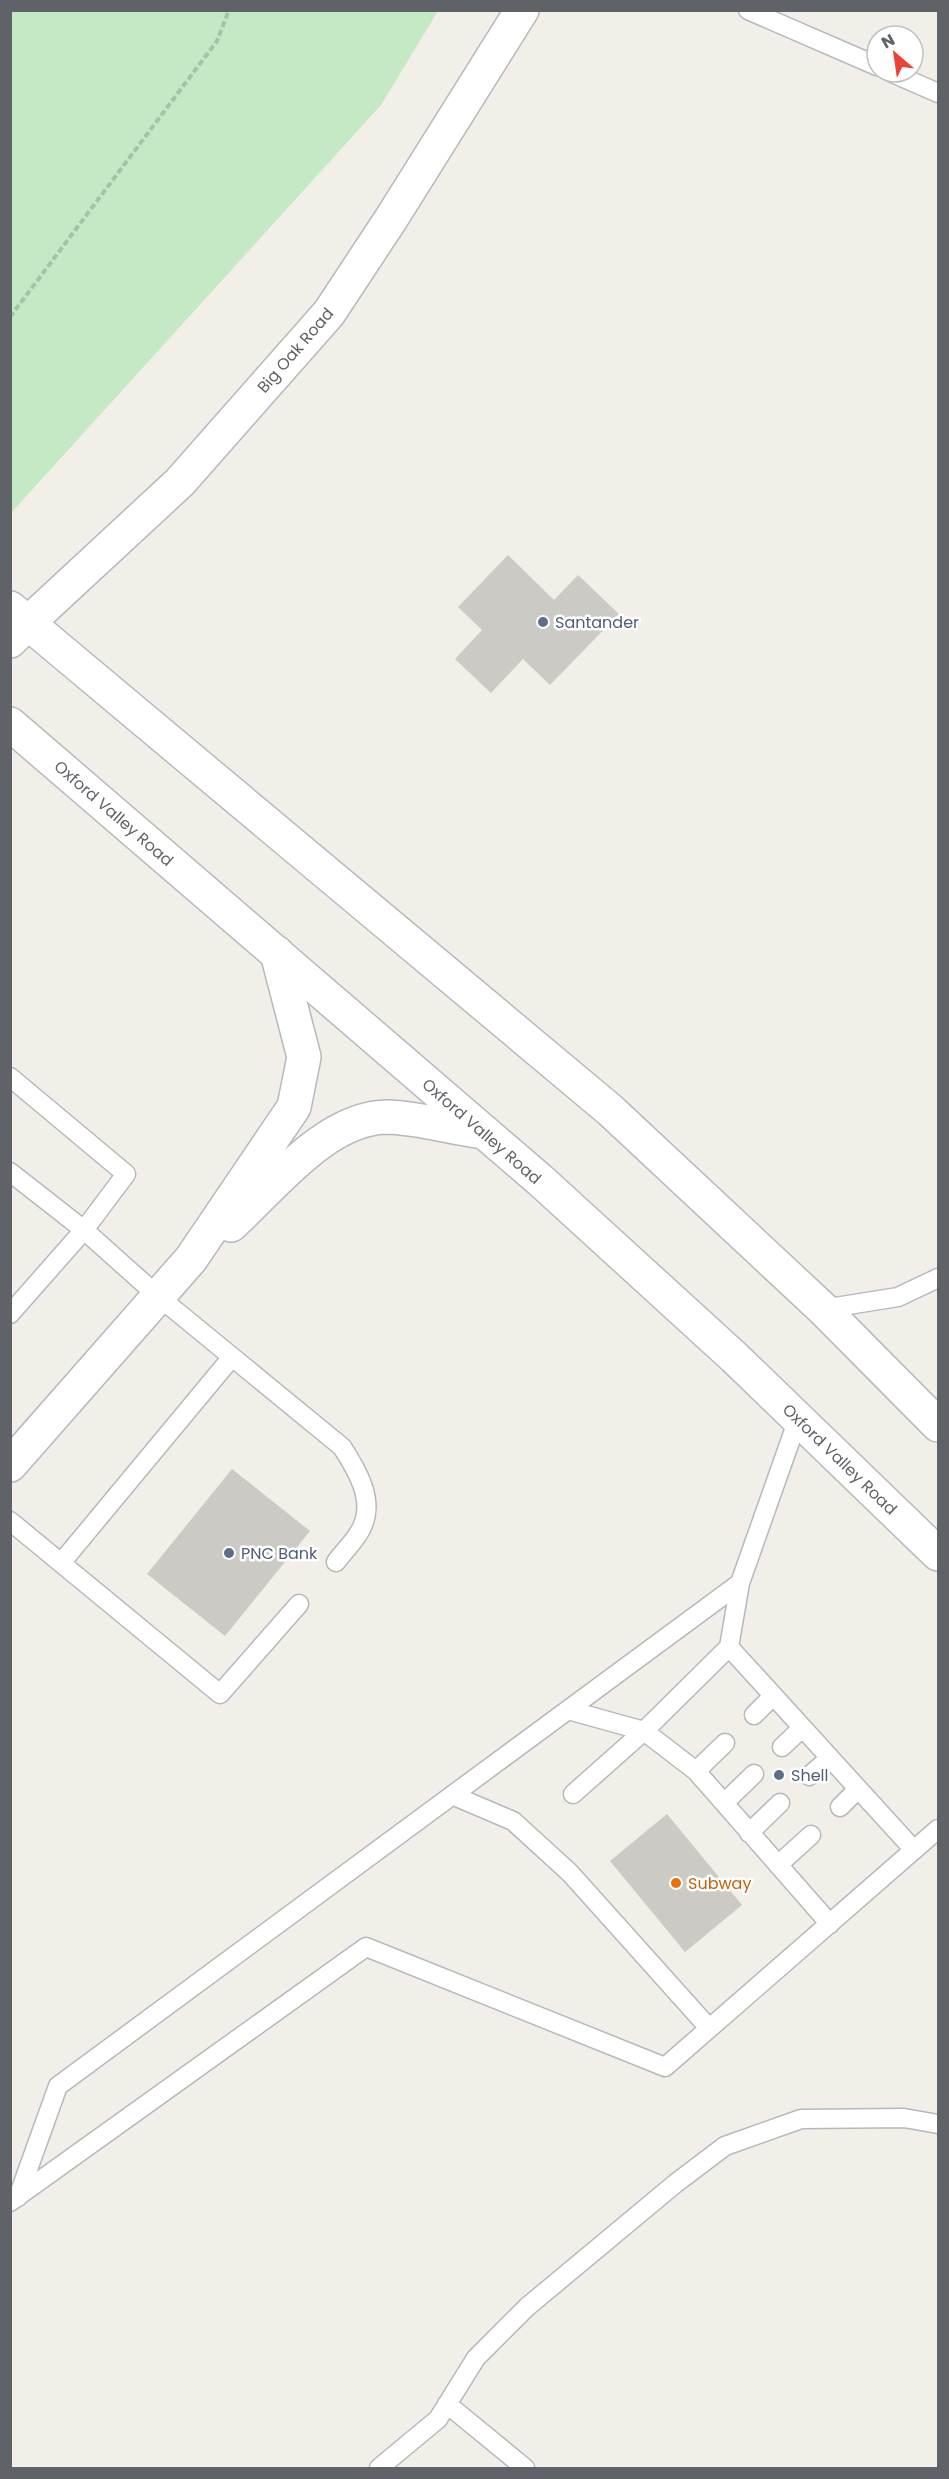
<svg xmlns="http://www.w3.org/2000/svg" width="949" height="2479" font-family="Poppins,sans-serif">
<style>
.green{fill:#c5e8c5}
.building{fill:#cccac5}
.lines{fill:none;stroke-linecap:round;stroke-linejoin:round}
.service-casing{stroke:#b5b8bc;stroke-width:21}
.minor-casing{stroke:#b5b8bc;stroke-width:36}
.tertiary-casing{stroke:#b5b8bc;stroke-width:36}
.secondary-casing{stroke:#b6babf;stroke-width:36}
.path{stroke:#9cc7a9;stroke-width:4;stroke-dasharray:6 3;stroke-linecap:butt}
.service{stroke:#fff;stroke-width:18}
.minor{stroke:#fff;stroke-width:33}
.tertiary{stroke:#fff;stroke-width:33}
.secondary{stroke:#fff;stroke-width:33}
.service-dot{fill:#5c6f8a;stroke:#fff;stroke-width:2}
.food-dot{fill:#e8710a;stroke:#fff;stroke-width:2}
.labels{text-anchor:middle;stroke-width:5;stroke-linejoin:round;paint-order:stroke}
.street-label{font-size:16px;fill:#5f6368;stroke:#fff}
.service-label{font-size:16px;fill:#4e5e75;stroke:#fff;text-anchor:start}
.food-label{font-size:16px;fill:#c56008;stroke:#fff;text-anchor:start}
</style>
<rect width="100%" height="100%" fill="#f1efe8"/>
<!-- green -->
<path class="green" d="M11,10L438,11L381,105L11,513Z"/>
<!-- building -->
<path class="building" d="M508,555L554,600L578,575L619,614L550,685L523,659L491,693L455,659L482,630L458,607Z
M232,1469L310,1531L225,1636L147,1574Z
M667,1814L742,1905L685,1952L610,1861Z"/>
<g class="lines">
<defs>
<path id="service" d="M748,10L877,66
M890,72L938,93
M10,1077L126,1174L84,1230L10,1314
M10,1172L84,1230L159,1297L342,1447C357,1470 375,1500 362,1527C357,1539 344,1551 336,1562
M823,1309L898,1297L938,1278
M798,1419L740,1583L729,1647L914,1850
M10,1521L220,1694L299,1604
M61,1563L232,1357
M568,1710L644,1731L696,1771L830,1924
M754,1715L773,1696
M782,1747L802,1728
M696,1771L725,1743
M809,1776L830,1758
M573,1794L644,1731L729,1647
M452,1795L513,1821L570,1873L709,2028
M724,1803L754,1774
M840,1807L858,1789
M749,1833L780,1803
M778,1865L811,1835
M18,2197L58,2086L740,1583
M10,2202L366,1947L665,2067L938,1829
M447,2404L525,2468
M379,2468L438,2419L476,2358L527,2307L676,2183L725,2146L801,2119L904,2118L938,2124"/>
<path id="minor" d="M231,1225C273,1187 326,1117 388,1117C420,1118 452,1128 484,1132
M10,1465L191,1259L294,1107L304,1057L277,953"/>
<path id="tertiary" d="M10,641L29,622L180,482L329,313L391,219L522,10"/>
<path id="secondary" d="M10,608L610,1110L823,1309L938,1425
M10,724L540,1180L734,1357L938,1554"/>
</defs>
<!-- service casing -->
<use href="#service" class="service-casing"/>
<!-- minor casing -->
<use href="#minor" class="minor-casing"/>
<!-- tertiary casing -->
<use href="#tertiary" class="tertiary-casing"/>
<!-- secondary casing -->
<use href="#secondary" class="secondary-casing"/>
<!-- path -->
<path class="path" d="M10,317L217,41L229,10"/>
<!-- service -->
<use href="#service" class="service"/>
<!-- minor -->
<use href="#minor" class="minor"/>
<!-- tertiary -->
<use href="#tertiary" class="tertiary"/>
<!-- secondary -->
<use href="#secondary" class="secondary"/>
</g>
<!-- markers -->
<g class="service-dot">
<circle cx="543" cy="622" r="6"/>
<circle cx="229" cy="1553" r="6"/>
<circle cx="779" cy="1775" r="6"/>
</g>
<circle class="food-dot" cx="676" cy="1883" r="6"/>
<g class="labels">
<!-- street labels -->
<g class="street-label">
<text transform="translate(295 350) rotate(-49)" y="6">Big Oak Road</text>
<text transform="translate(114 813) rotate(41)" y="6">Oxford Valley Road</text>
<text transform="translate(482 1131) rotate(41)" y="6">Oxford Valley Road</text>
<text transform="translate(840 1459) rotate(44)" y="6">Oxford Valley Road</text>
</g>
<!-- service labels -->
<g class="service-label">
<text x="555" y="628">Santander</text>
<text x="241" y="1559">PNC Bank</text>
<text x="791" y="1781">Shell</text>
</g>
<!-- food labels -->
<g class="food-label">
<text x="688" y="1889">Subway</text>
</g>
</g>
<!-- border -->
<rect width="949" height="2479" fill="none" stroke="#5f6368" stroke-width="24"/>
<!-- north arrow -->
<g transform="translate(895 54) rotate(331)"><circle r="28" fill="#ffffff" stroke="#bfc1c3" stroke-width="1.5"/>
<path d="M0-4.5L10 22L0 15L-10 22Z" fill="#ea4335"/>
<text y="-9" font-size="16" font-weight="bold" text-anchor="middle" fill="#5f6368">N</text>
</g>
</svg>
